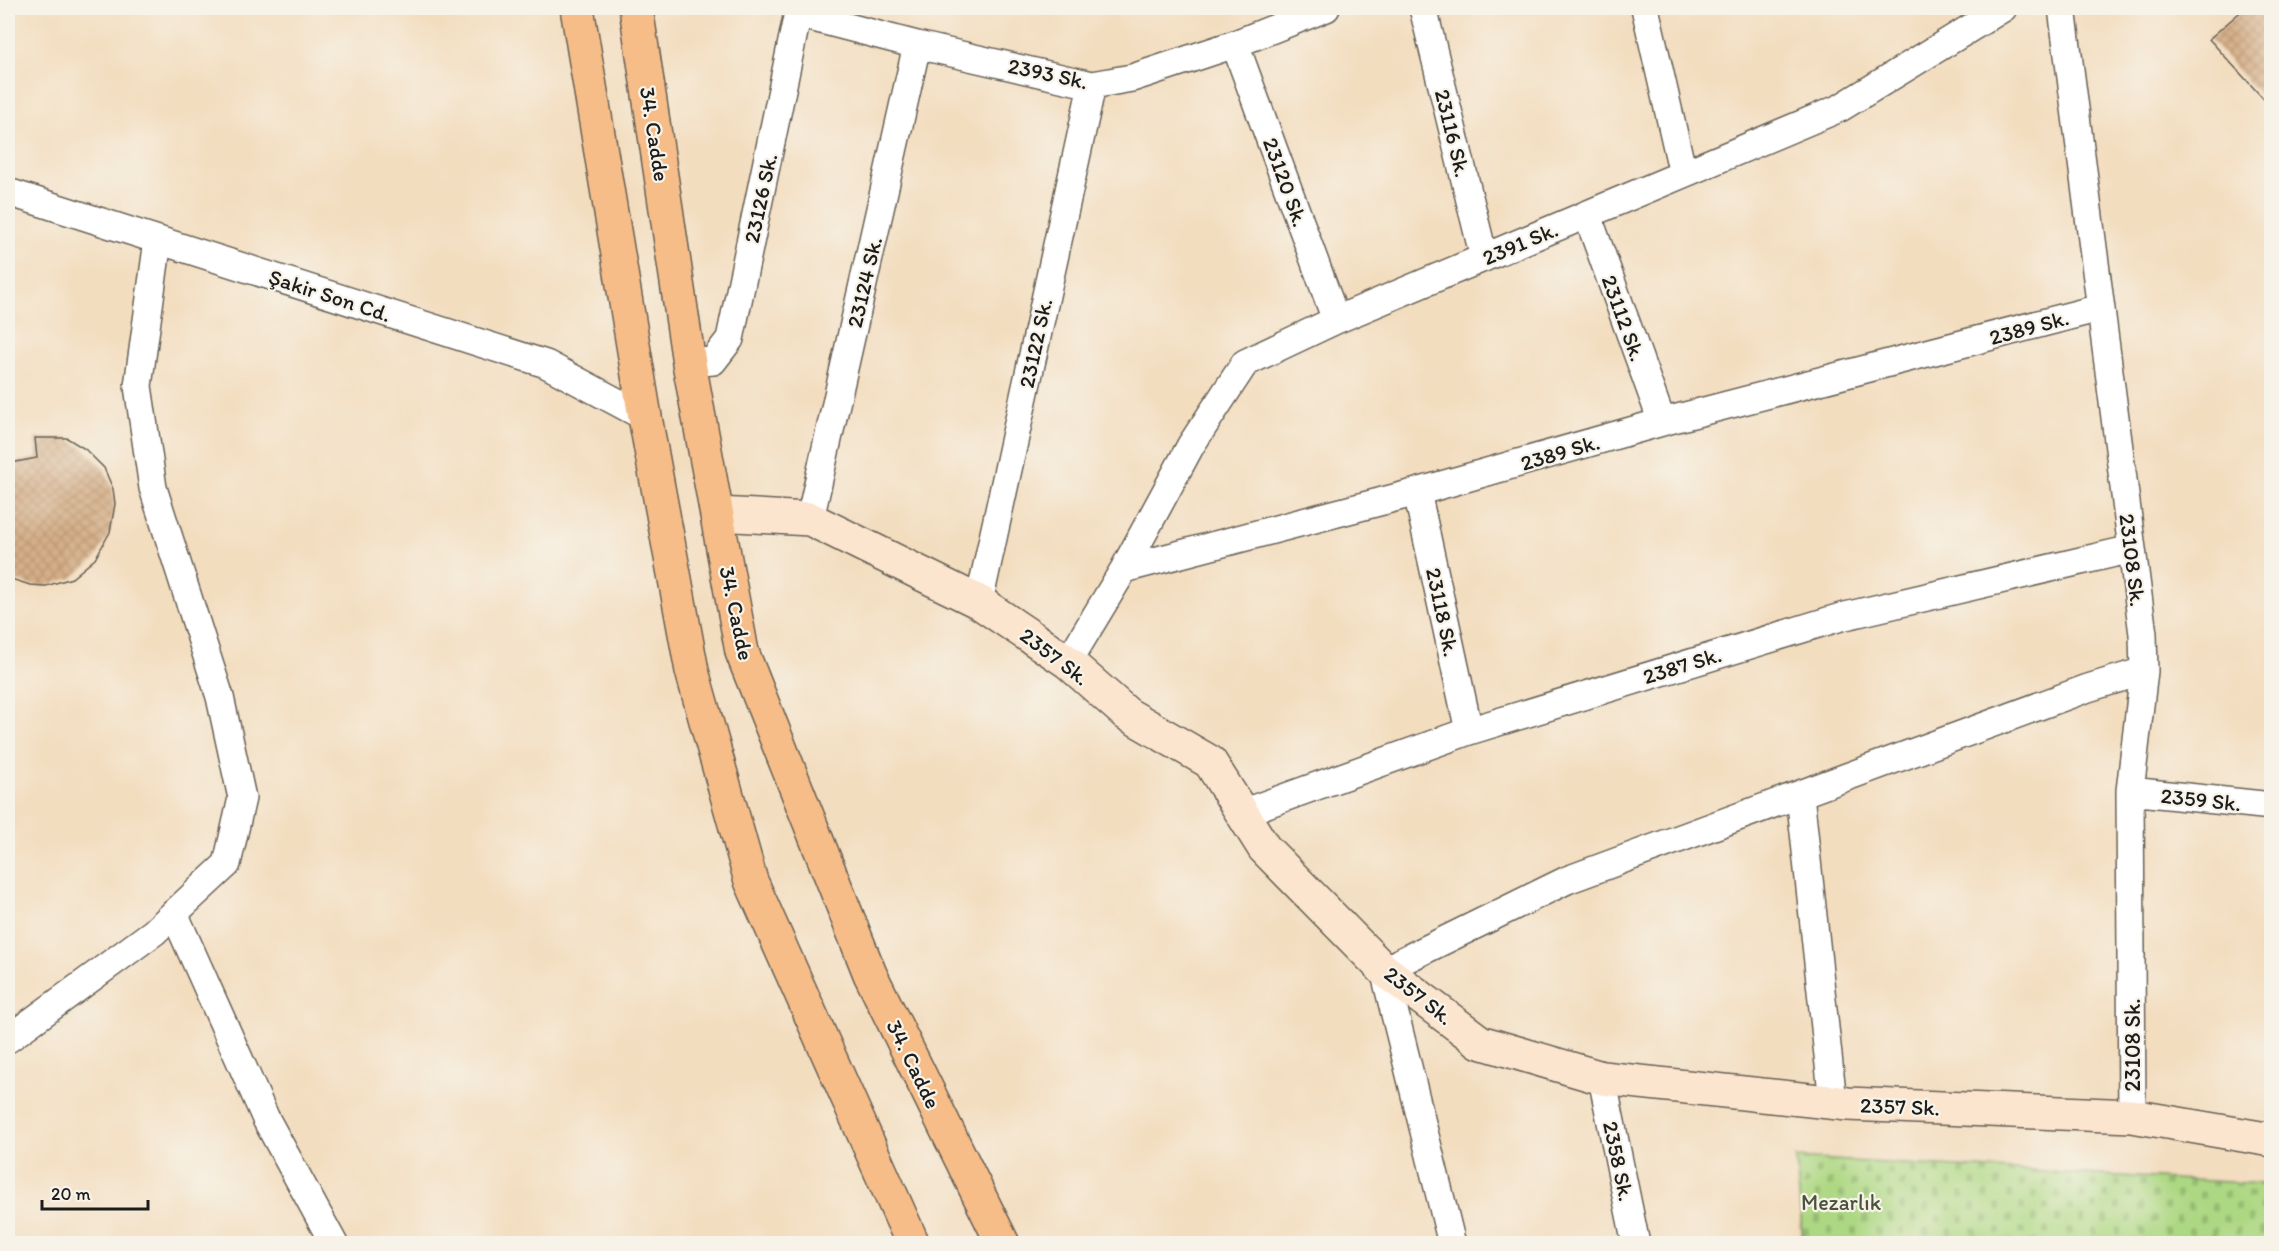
<svg xmlns="http://www.w3.org/2000/svg" width="2279" height="1251" font-family="Itim,sans-serif">
<style>
.cemetery{fill:url(#cemetery-stones);stroke:#647a50;stroke-width:1.5}
.building{fill:url(#building-cross-hatch)}
.lines{fill:none;stroke-linecap:round;stroke-linejoin:round}
.street-casing{stroke:#676055;stroke-width:30}
.secondary-casing{stroke:#676055;stroke-width:36}
.primary-casing{stroke:#676055;stroke-width:36}
.street{stroke:#fff;stroke-width:27}
.secondary{stroke:#fce5cf;stroke-width:33}
.primary{stroke:#f7bd88;stroke-width:33}
.labels{text-anchor:middle;stroke-width:4.5;stroke-linejoin:round;paint-order:stroke}
.street-label{font-size:22px;fill:#1c1c1c;stroke:#f7f3e8}
.park-label{font-size:22px;fill:#48543b;stroke:#f7f3e8}
</style>
<defs>
<pattern id="cemetery-stones" width="16" height="16" patternUnits="userSpaceOnUse" patternTransform="scale(1.5)"><rect width="16" height="16" fill="#add883"/><path d="M2 7V4a2 2 0 0 1 4 0v3zM10 15v-3a2 2 0 0 1 4 0v3z" fill="#94b971"/></pattern>
<pattern id="building-cross-hatch" width="8" height="8" patternUnits="userSpaceOnUse" patternTransform="scale(1.5)"><rect width="8" height="8" fill="#d5ae87"/><path d="M0 0l8 8M0 8l8-8" fill="none" stroke="#b69574"/></pattern>
</defs>
<rect width="100%" height="100%" fill="#f7f3e8"/>
<filter id="ink" filterUnits="userSpaceOnUse"><feTurbulence type="fractalNoise" baseFrequency=".0167" numOctaves="2"/><feDisplacementMap in="SourceGraphic" scale="12" xChannelSelector="R" yChannelSelector="G"/><feConvolveMatrix kernelMatrix="1 2 1 2 8 2 1 2 1" color-interpolation-filters="sRGB"/></filter>
<filter id="wash" filterUnits="userSpaceOnUse"><feTurbulence type="fractalNoise" baseFrequency=".008" numOctaves="4" result="noise"/><feDisplacementMap in="SourceGraphic" scale="24" xChannelSelector="R" yChannelSelector="G"/><feGaussianBlur stdDeviation="1.35" result="paint"/><feColorMatrix in="noise" values="0 0 0 0 0 0 0 0 0 0 0 0 0 0 0 0 0 1.4 0 .05"/><feComposite in="paint" operator="in"/></filter>
<g filter="url(#wash)">
<rect width="100%" height="100%" fill="#f3ddbf"/>
<!-- cemetery -->
<path class="cemetery" d="M1796,1158L2264,1184L2271,1187V1243H1803Z"/>
<g id="blocks">
<!-- building -->
<path class="building" d="M2245,8H2272V108L2209,39Z
M35,438H67L85,449L104,468L113,489L115,504L110,532L95,559L72,578L46,586L30,585L8,578V468L16,462L37,458Z"/>
</g>
</g>
<g filter="url(#ink)">
<use href="#blocks" fill-opacity="0" stroke="#676055" stroke-width="1.5"/>
<g class="lines">
<defs>
<path id="street" d="M1423,8L1484,258
M1645,8L1683,174
M2062,8L2143,634L2144,671L2130,791L2132,1116
M798,14L917,45L1092,85L1132,78L1235,44L1326,8
M1235,44L1336,320
M8,192L546,364L645,417
M1587,214L1662,422
M689,363L713,361L730,339L799,8
M1417,492L1469,731
M810,519L917,45
M1124,569L1417,492L1662,422L2100,308
M979,602L1092,85
M1068,662L1124,569L1191,445L1245,363L1336,320L1840,108L2003,8
M2130,791L2272,806
M1800,795L1833,1102
M1242,813L1469,731L1841,617L2132,549
M174,913L266,1119L334,1244
M8,1039L154,932L227,864L242,798L220,697L153,488L138,386L158,240
M1602,1078L1636,1244
M1452,1244L1384,970L1567,880L2088,688L2144,671"/>
<path id="secondary" d="M718,514L810,519L979,602L1068,662L1127,714L1210,762L1264,848L1384,970L1480,1042L1602,1078L1848,1104L2132,1116L2272,1140"/>
<path id="primary" d="M577,8L645,417L692,671L751,881L913,1244
M636,8L689,363L742,652L870,974L1003,1244"/>
</defs>
<!-- street casing -->
<use href="#street" class="street-casing"/>
<!-- secondary casing -->
<use href="#secondary" class="secondary-casing"/>
<!-- primary casing -->
<use href="#primary" class="primary-casing"/>
<!-- street -->
<use href="#street" class="street"/>
<!-- secondary -->
<use href="#secondary" class="secondary"/>
<!-- primary -->
<use href="#primary" class="primary"/>
</g>
</g>
<g class="labels">
<!-- street labels -->
<g class="street-label">
<text transform="translate(1048 73) rotate(12)" y="8">2393 Sk.</text>
<text transform="translate(1453 133) rotate(76)" y="8">23116 Sk.</text>
<text transform="translate(655 134) rotate(81)" y="8">34. Cadde</text>
<text transform="translate(1286 182) rotate(70)" y="8">23120 Sk.</text>
<text transform="translate(760 198) rotate(-78)" y="8">23126 Sk.</text>
<text transform="translate(1520 243) rotate(-23)" y="8">2391 Sk.</text>
<text transform="translate(864 282) rotate(-77)" y="8">23124 Sk.</text>
<text transform="translate(330 295) rotate(18)" y="8">Şakir Son Cd.</text>
<text transform="translate(1624 318) rotate(70)" y="8">23112 Sk.</text>
<text transform="translate(2029 327) rotate(-15)" y="8">2389 Sk.</text>
<text transform="translate(1035 343) rotate(-78)" y="8">23122 Sk.</text>
<text transform="translate(1560 452) rotate(-16)" y="8">2389 Sk.</text>
<text transform="translate(2133 560) rotate(83)" y="8">23108 Sk.</text>
<text transform="translate(1443 612) rotate(78)" y="8">23118 Sk.</text>
<text transform="translate(737 613) rotate(78)" y="8">34. Cadde</text>
<text transform="translate(1055 656) rotate(37)" y="8">2357 Sk.</text>
<text transform="translate(1682 665) rotate(-17)" y="8">2387 Sk.</text>
<text transform="translate(2201 799) rotate(6)" y="8">2359 Sk.</text>
<text transform="translate(1419 995) rotate(38)" y="8">2357 Sk.</text>
<text transform="translate(2132 1045) rotate(-90)" y="8">23108 Sk.</text>
<text transform="translate(914 1064) rotate(64)" y="8">34. Cadde</text>
<text transform="translate(1900 1106) rotate(2)" y="8">2357 Sk.</text>
<text transform="translate(1619 1161) rotate(78)" y="8">2358 Sk.</text>
</g>
<!-- park labels -->
<g class="park-label">
<text x="1841" y="1210">Mezarlık</text>
</g>
</g>
<!-- margin -->
<rect width="2279" height="1251" fill="none" stroke="#f7f3e8" stroke-width="30"/>
<!-- scale -->
<path d="M42 1200v9h106v-9" fill="none" stroke="#1c1c1c" stroke-width="3"/>
<text x="51" y="1200" font-size="18" fill="#1c1c1c" stroke="#f7f3e8" stroke-width="4.5" paint-order="stroke">20 m</text>
</svg>
